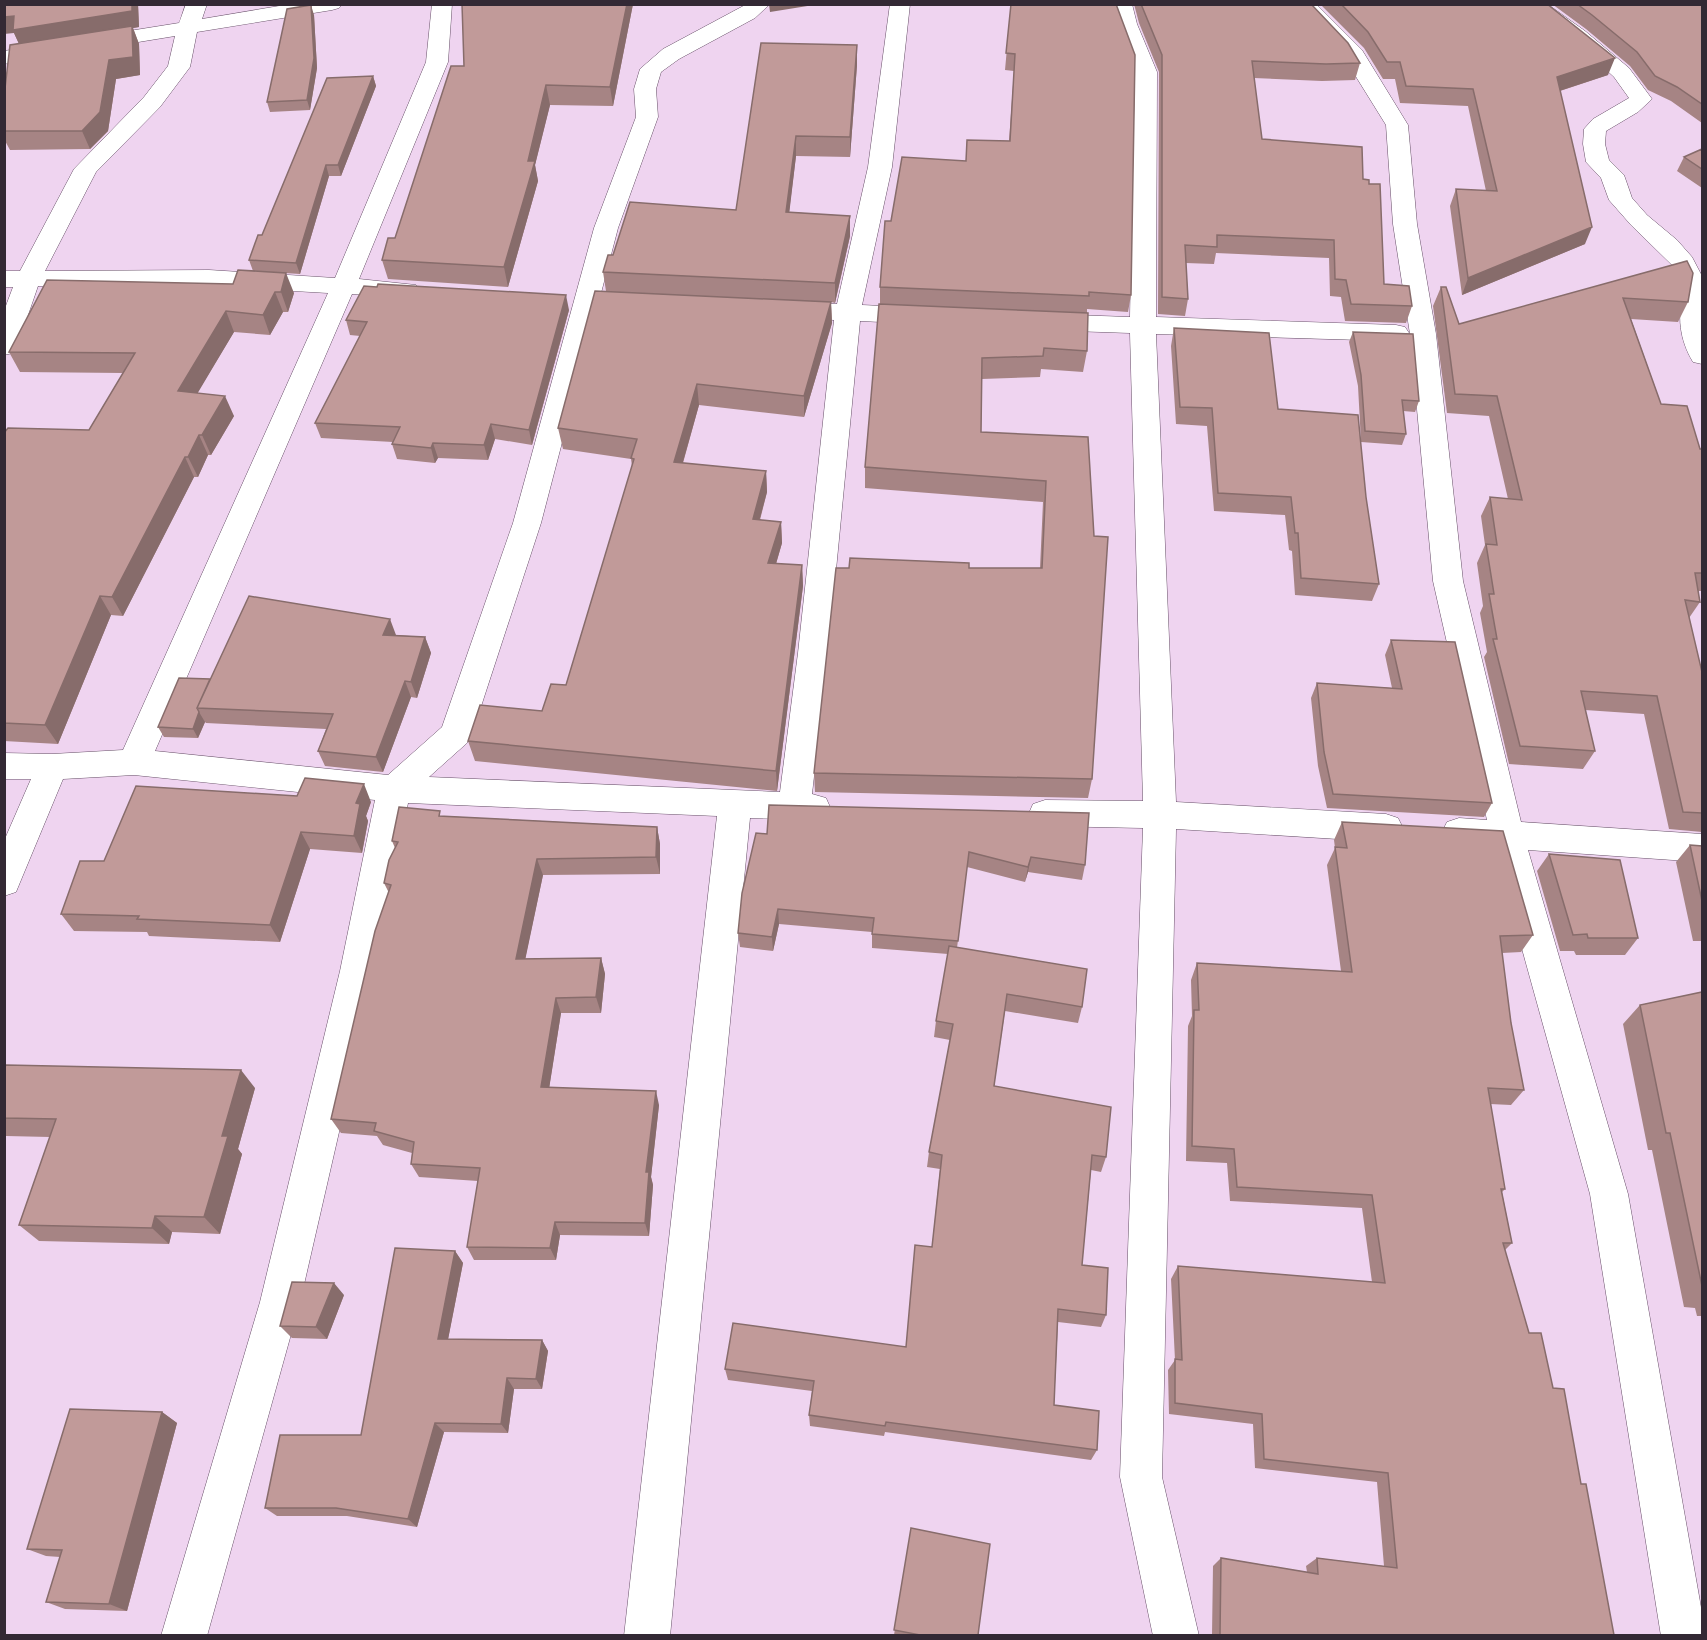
<svg xmlns="http://www.w3.org/2000/svg" width="1707" height="1640" font-family="'Titillium Web',sans-serif">
<style>
.lines{fill:none;stroke-linecap:round;stroke-linejoin:round}
.minor-casing{stroke:#675068;stroke-width:1}
.minor{fill:#fff;fill-rule:evenodd}
.wall{fill:#a68484}
.shaded-wall{fill:#876c6b}
.building{fill:#c19a99;stroke:#876c6b;stroke-width:1.5}
</style>
<rect width="100%" height="100%" fill="#efd4f0"/>
<g class="lines">
<defs>
<path id="minor" d="M186,4H207L202,19L291,4H342L339,8L332,10L197,32L190,67L160,107L96,172L45,271L209,270L335,278L426,62L432,4H452L448,62L359,279L416,285L419,290L416,295L407,298L352,294L155,751L388,775L442,727L513,523L594,228L636,117L634,89L640,69L663,49L747,4H770L755,18L679,59L661,72L656,89L658,117L618,228L541,523L472,734L467,743L429,777L780,792L798,653L834,320L776,316L772,310L776,304L785,302L837,304L868,167L890,4H910L892,167L862,305L923,308L932,310L936,316L932,322L923,324L860,321L828,653L812,794L826,798L830,807L826,816L814,820L750,818L670,1636H624L717,816L408,803L376,971L300,1302L207,1636H161L260,1302L340,971L375,800L134,775L63,779L16,892L4,896V841L31,779H4V753L52,754L123,750L328,293L209,286H38L17,347L13,353L4,355V311L13,287H4V271H20L74,169L144,97L168,66L175,36L4,64V51L179,23Z
M1112,4H1132L1137,24L1157,72L1156,317L1396,325L1405,327L1409,333L1405,339L1396,341L1156,334L1176,802L1386,814L1398,818L1403,828L1398,838L1386,842L1176,829L1162,1477L1199,1636H1153L1120,1477L1143,828L1045,826L1033,822L1029,813L1033,804L1045,800L1143,801L1130,333L1043,330L1034,328L1030,322L1034,316L1043,314L1130,317L1135,72L1117,24Z
M1294,4H1316L1362,50L1408,125L1417,224L1436,334L1463,581L1521,822L1702,834V862L1528,850L1628,1194L1702,1613V1636H1661L1590,1194L1494,848L1459,846L1447,842L1442,832L1447,822L1459,818L1487,820L1433,581L1410,334L1393,224L1386,125L1345,59Z
M1523,4H1547L1585,31L1629,68L1652,99L1638,112L1606,131L1605,144L1609,160L1624,175L1632,198L1647,215L1677,240L1692,257L1702,276V364L1693,362C1680,341 1676,314 1685,292L1672,265L1631,225L1609,200L1601,178L1586,162L1583,144L1584,129L1593,119L1629,98L1614,77L1600,64Z"/>
</defs>
<!-- minor casing -->
<use href="#minor" class="minor-casing"/>
<!-- minor -->
<use href="#minor" class="minor"/>
</g>
<!-- wall -->
<path class="wall" d="M4,4H138L139,27L133,28L139,44L140,75L116,79L108,131L90,149L10,150L4,139V96L19,44L14,33Z
M633,4L613,106L550,105L535,165L538,181L508,287L388,279L382,260L395,238L464,66Z
M1011,4L1131,295L1128,312L1087,309V351L1083,372L1041,369L1040,377L982,379L981,432L1088,437L1092,779L1088,798L815,792L814,773L849,568H1040L1043,502L865,488V467L880,304V287L891,221L966,161L967,140L1009,141L1014,71L1005,70Z
M1134,4H1311L1360,63L1355,80L1322,81L1254,78L1262,139L1363,179L1384,284L1412,306L1406,323L1345,321L1341,297L1330,296L1329,258L1216,253L1214,264L1186,263L1188,299L1185,316L1158,314L1159,72L1139,23Z
M1320,4H1547L1608,75L1560,91L1585,244L1462,295L1450,206L1456,189L1486,191L1468,106L1400,103L1395,79H1383L1364,48Z
M1552,4H1702V123L1671,101L1648,90L1630,66L1586,29Z
M314,15L317,68L310,110L270,112L267,102Z
M857,45V65L850,157L796,156L789,212L850,216V236L835,303L831,302L832,323L804,417L699,405L683,463L766,471L767,492L760,520L781,522L782,543L776,564L802,565L803,586L777,791L475,761L468,741L542,711L566,685L632,466L631,459L563,449L558,428L606,291L603,272L613,255L736,210Z
M373,76L376,86L341,176H329L300,274L253,271L249,260L262,235Z
M1702,149V188L1677,171L1684,157Z
M1693,273L1688,302L1678,322L1631,319L1661,404L1700,449H1702V591H1698L1700,602L1689,618L1702,672V832L1669,829L1644,714L1585,710L1595,751L1583,769L1509,764L1484,657L1487,652L1480,613L1483,606L1477,563L1485,545L1481,516L1490,497L1508,499L1489,416L1447,413L1433,306L1441,287L1459,324Z
M233,284L294,293L288,312H283L270,335L234,332L197,393L234,416L211,455H208L198,477H194L123,616L111,615L58,744L4,741V433L89,430L123,373L20,372L9,352Z
M569,310L532,445L495,439L488,460L438,458L435,463L397,459L392,444L393,442L321,438L315,423L360,336L350,335L346,320Z
M1174,328L1278,409L1366,497L1379,584L1372,601L1295,595L1292,551L1289,550L1285,515L1214,511L1207,426L1176,424L1171,346Z
M1353,332L1419,401L1415,412L1403,411L1406,434L1402,445L1361,442L1358,386L1349,342Z
M396,635L425,637L431,653L417,698L411,697L383,772L325,766L318,751L326,729L206,723L205,722L198,738L164,737L158,727L210,679Z
M1391,640L1492,803L1484,817L1327,808L1318,766L1311,698L1317,683L1392,688L1385,655Z
M371,802L366,816L368,821L362,853L310,849L280,942L149,936L147,932L74,931L61,914L104,861Z
M769,805L1085,865L1082,880L1028,872L1025,882L967,867L957,948L1082,1007L1078,1023L1005,1011L994,1086L1106,1157L1101,1172L1091,1170L1082,1265L1106,1315L1101,1327L1058,1322L1054,1405L1097,1450L1091,1460L885,1432L884,1436L810,1426L809,1415L812,1391L728,1380L725,1369L906,1347L932,1247L940,1169L927,1167L929,1152L950,1040L934,1037L936,1021L948,954L872,948V932L779,924L773,951L740,947L738,933L767,834Z
M443,816L657,827L660,844V874L543,875L525,959L601,958L605,974L601,1013H561L549,1088L659,1105L651,1177L653,1185L649,1236L560,1235L556,1260H474L467,1247L478,1181L419,1177L411,1164L412,1153L383,1145L377,1136L341,1133L331,1119L389,893L384,883L395,848L392,841Z
M1342,822L1533,935L1521,952L1502,953L1511,1023L1524,1090L1511,1105L1490,1104L1505,1189L1502,1192L1512,1243L1505,1250L1529,1333L1553,1388L1581,1484L1614,1635H1212L1213,1566L1221,1558L1307,1572L1306,1566L1317,1558L1384,1566L1377,1482L1255,1468L1253,1424L1169,1414L1168,1370L1175,1360L1171,1279L1178,1266L1372,1282L1362,1208L1230,1201L1227,1163L1186,1161L1188,1026L1192,1016L1191,980L1197,963L1341,971L1327,865L1335,848L1334,840Z
M1690,845L1702,846V941H1693L1676,862Z
M1549,854L1638,938L1625,955H1576L1574,951H1560L1537,871Z
M1702,992V1316H1697L1695,1308L1684,1307L1652,1150H1648L1623,1024L1640,1005Z
M4,1069L255,1088L238,1149L242,1154L220,1234L172,1232L169,1244L39,1241L19,1225L50,1137L6,1136L4,1135Z
M455,1251L463,1263L448,1339L542,1340L548,1351L542,1389H514L508,1433L444,1432L417,1527L347,1516H277L265,1508L361,1435Z
M344,1295L327,1339L292,1338L280,1326Z
M162,1412L177,1423L127,1611L65,1609L46,1602L60,1557L46,1556L27,1549Z
M911,1528L978,1635H894Z"/>
<!-- shaded-wall -->
<path class="shaded-wall" d="M132,4H138L139,27L133,28L139,44L140,75L116,79L108,131L90,149L82,131L20,46L14,33L4,34V17Z
M627,4H633L613,106L610,87Z
M769,4H820L770,12Z
M311,5L314,15L317,68L310,110L307,100Z
M857,45V65L850,157V137Z
M1615,58L1608,75L1550,94L1557,77Z
M373,76L376,86L341,176L338,165Z
M546,85L550,105L535,165L538,181L508,287L504,267Z
M796,136V156L787,232L786,212Z
M326,165L329,176L300,274L296,263Z
M850,216V236L835,303V283Z
M1592,227L1585,244L1462,295L1468,278Z
M286,273L294,293L288,312L281,292Z
M275,292L283,312L270,335L263,315Z
M566,295L569,310L532,445L529,430Z
M831,302L832,323L804,417V396Z
M226,311L234,332L187,411L178,391Z
M697,384L699,405L677,483L674,462Z
M225,396L234,416L211,455L202,435Z
M491,424L495,439L488,460L484,445Z
M199,435L208,455L198,477L188,457Z
M433,443L438,458L435,463L431,448Z
M185,457L194,477L123,616L112,597Z
M766,471L767,492L754,540L753,519Z
M781,522L782,543L770,584L768,563Z
M802,565L803,586L777,791L776,771Z
M100,596L111,615L58,744L45,725Z
M390,619L396,635H383Z
M425,637L431,653L417,698L411,682Z
M405,681L411,697L383,772L376,757Z
M199,712L205,722L198,738L193,729Z
M364,784L371,802L366,816L368,821L362,853L354,836L356,803Z
M657,827L660,844V874L656,857Z
M301,832L310,849L280,942L270,925Z
M1031,857L1028,872L1025,882L1028,867Z
M537,859L543,875L522,975L516,959Z
M778,909L779,924L773,951L772,937Z
M601,958L605,974L601,1013L596,997Z
M556,998L561,1013L547,1102L541,1087Z
M241,1070L255,1088L238,1149L242,1154L220,1234L204,1217L222,1136Z
M656,1091L659,1105L651,1177L653,1185L649,1236L645,1223L646,1172Z
M155,1216L172,1232L169,1244L152,1228Z
M555,1222L560,1235L556,1260L550,1248Z
M455,1251L463,1263L446,1350L438,1339Z
M334,1283L344,1295L327,1339L316,1327Z
M542,1340L548,1351L542,1389L536,1379Z
M507,1378L514,1389L508,1433L501,1424Z
M162,1412L177,1423L127,1611L109,1604Z
M435,1423L444,1432L417,1527L408,1519Z"/>
<!-- building -->
<path class="building" d="M4,4H132V11L13,30L14,16L4,17Z
M462,4H627L610,87L546,85L528,161H535L504,267L382,260L388,238H395L451,66H464Z
M1011,4H1116L1135,55L1131,295L1089,292V296L880,287L885,221H891L902,157L966,161L967,140L1010,141L1015,54L1006,53Z
M1141,4H1311L1348,43L1360,63L1326,64L1252,61L1262,139L1362,147L1363,179L1369,180V184H1380L1384,284L1409,286L1412,306L1351,304L1346,280L1335,279L1334,240L1217,235V247L1185,245L1188,299L1162,297V55Z
M1341,4H1547L1615,58L1557,77L1592,227L1468,278L1456,189L1497,191L1473,89L1406,86L1400,62H1387L1368,32Z
M1577,4H1702V104L1677,87L1655,76L1637,52L1592,15Z
M311,5L314,58L307,100L267,102L287,9Z
M132,26L133,57L109,60L100,112L82,131H4V97L10,45Z
M761,43L857,45L850,137L796,136L786,212L850,216L835,283L603,272L608,255H613L630,202L736,210Z
M373,76L338,165H326L296,263L249,260L258,235H262L327,78Z
M1702,149V169L1684,157Z
M1687,261L1693,273L1688,302L1623,298L1661,404L1687,406L1700,449H1702V573H1695L1700,602L1685,600L1702,672V813L1683,812L1657,696L1581,691L1595,751L1520,746L1493,639H1497L1489,594H1494L1486,544L1497,545L1490,497L1522,500L1497,396L1455,394L1441,287H1446L1459,324Z
M238,270L286,273L281,292H275L263,315L226,311L178,391L225,396L202,435H199L188,457H185L112,597L100,596L45,725L4,723V433L8,428L89,430L135,353L9,352L47,280L233,284Z
M378,284L566,295L529,430L491,424L484,445L433,443L431,448L392,444L400,427L315,423L367,322L346,320L364,286L377,287Z
M595,291L831,302L804,396L697,384L674,462L766,471L753,519L781,522L768,563L802,565L776,771L468,741L480,705L542,711L551,684L566,685L634,459L631,458L637,439L558,428Z
M879,304L1088,313L1087,351L1044,348L1043,356L982,358L981,432L1088,437L1094,536L1108,537L1092,779L814,773L836,568H849L850,558L969,563V568H1042L1046,481L865,467Z
M1174,328L1269,333L1278,409L1358,415L1366,497L1379,584L1301,578L1298,533H1295L1291,497L1218,493L1212,408L1180,407Z
M1353,332L1413,334L1419,401L1402,400L1406,434L1365,431L1361,375Z
M249,596L390,619L383,635L425,637L411,682L405,681L376,757L318,751L333,714L197,708Z
M1391,640L1455,642L1492,803L1333,794L1324,752L1317,683L1402,689Z
M179,678L210,679L197,708L199,712L193,729L158,727Z
M305,778L364,784L356,803L360,804L354,836L301,832L270,925L137,919L139,916L61,914L80,861H104L136,786L297,796Z
M769,805L1089,813L1085,865L1031,857L1028,867L969,852L958,941L872,934L874,918L778,909L772,937L738,933L742,893L756,833L767,834Z
M399,807L440,811L439,816L657,827L656,857L537,859L516,959L601,958L596,997L556,998L541,1087L656,1091L646,1172H649L645,1223L555,1222L550,1248L467,1247L480,1168L411,1164L414,1142L374,1131L376,1123L331,1119L375,931L391,885L384,883L389,860L398,842L392,841Z
M1342,822L1503,831L1533,935L1500,936L1511,1023L1524,1090L1488,1088L1505,1189H1501L1512,1243H1503L1529,1333H1541L1553,1388L1564,1389L1581,1484H1586L1614,1635H1220L1221,1558L1318,1574L1317,1558L1397,1568L1388,1473L1264,1459L1262,1414L1175,1403V1359L1182,1360L1178,1266L1385,1283L1372,1195L1237,1187L1234,1149L1192,1146L1194,1010H1199L1197,963L1352,972L1335,847L1347,848Z
M1690,845L1702,846V901Z
M1549,854L1620,860L1638,938H1588L1587,934L1573,935Z
M949,946L1087,969L1082,1007L1007,994L994,1086L1111,1107L1106,1157L1092,1155L1082,1265L1108,1268L1106,1315L1058,1309L1054,1405L1099,1411L1097,1450L886,1422L885,1426L809,1415L814,1381L725,1369L733,1323L906,1347L915,1245L932,1247L942,1155L929,1152L953,1024L936,1021Z
M1702,992V1286L1670,1133H1666L1640,1005Z
M6,1065L241,1070L222,1136H228L204,1217L155,1216L152,1228L19,1225L56,1119L4,1118V1069Z
M395,1248L455,1251L438,1339L542,1340L536,1379L507,1378L501,1424L435,1423L408,1519L336,1508H265L280,1435H361Z
M292,1282L334,1283L316,1327L280,1326Z
M70,1409L162,1412L109,1604L46,1602L62,1550L27,1549Z
M911,1528L990,1544L978,1635H920L894,1630Z"/>
<!-- border -->
<rect width="1707" height="1640" fill="none" stroke="#332934" stroke-width="12"/>
</svg>
